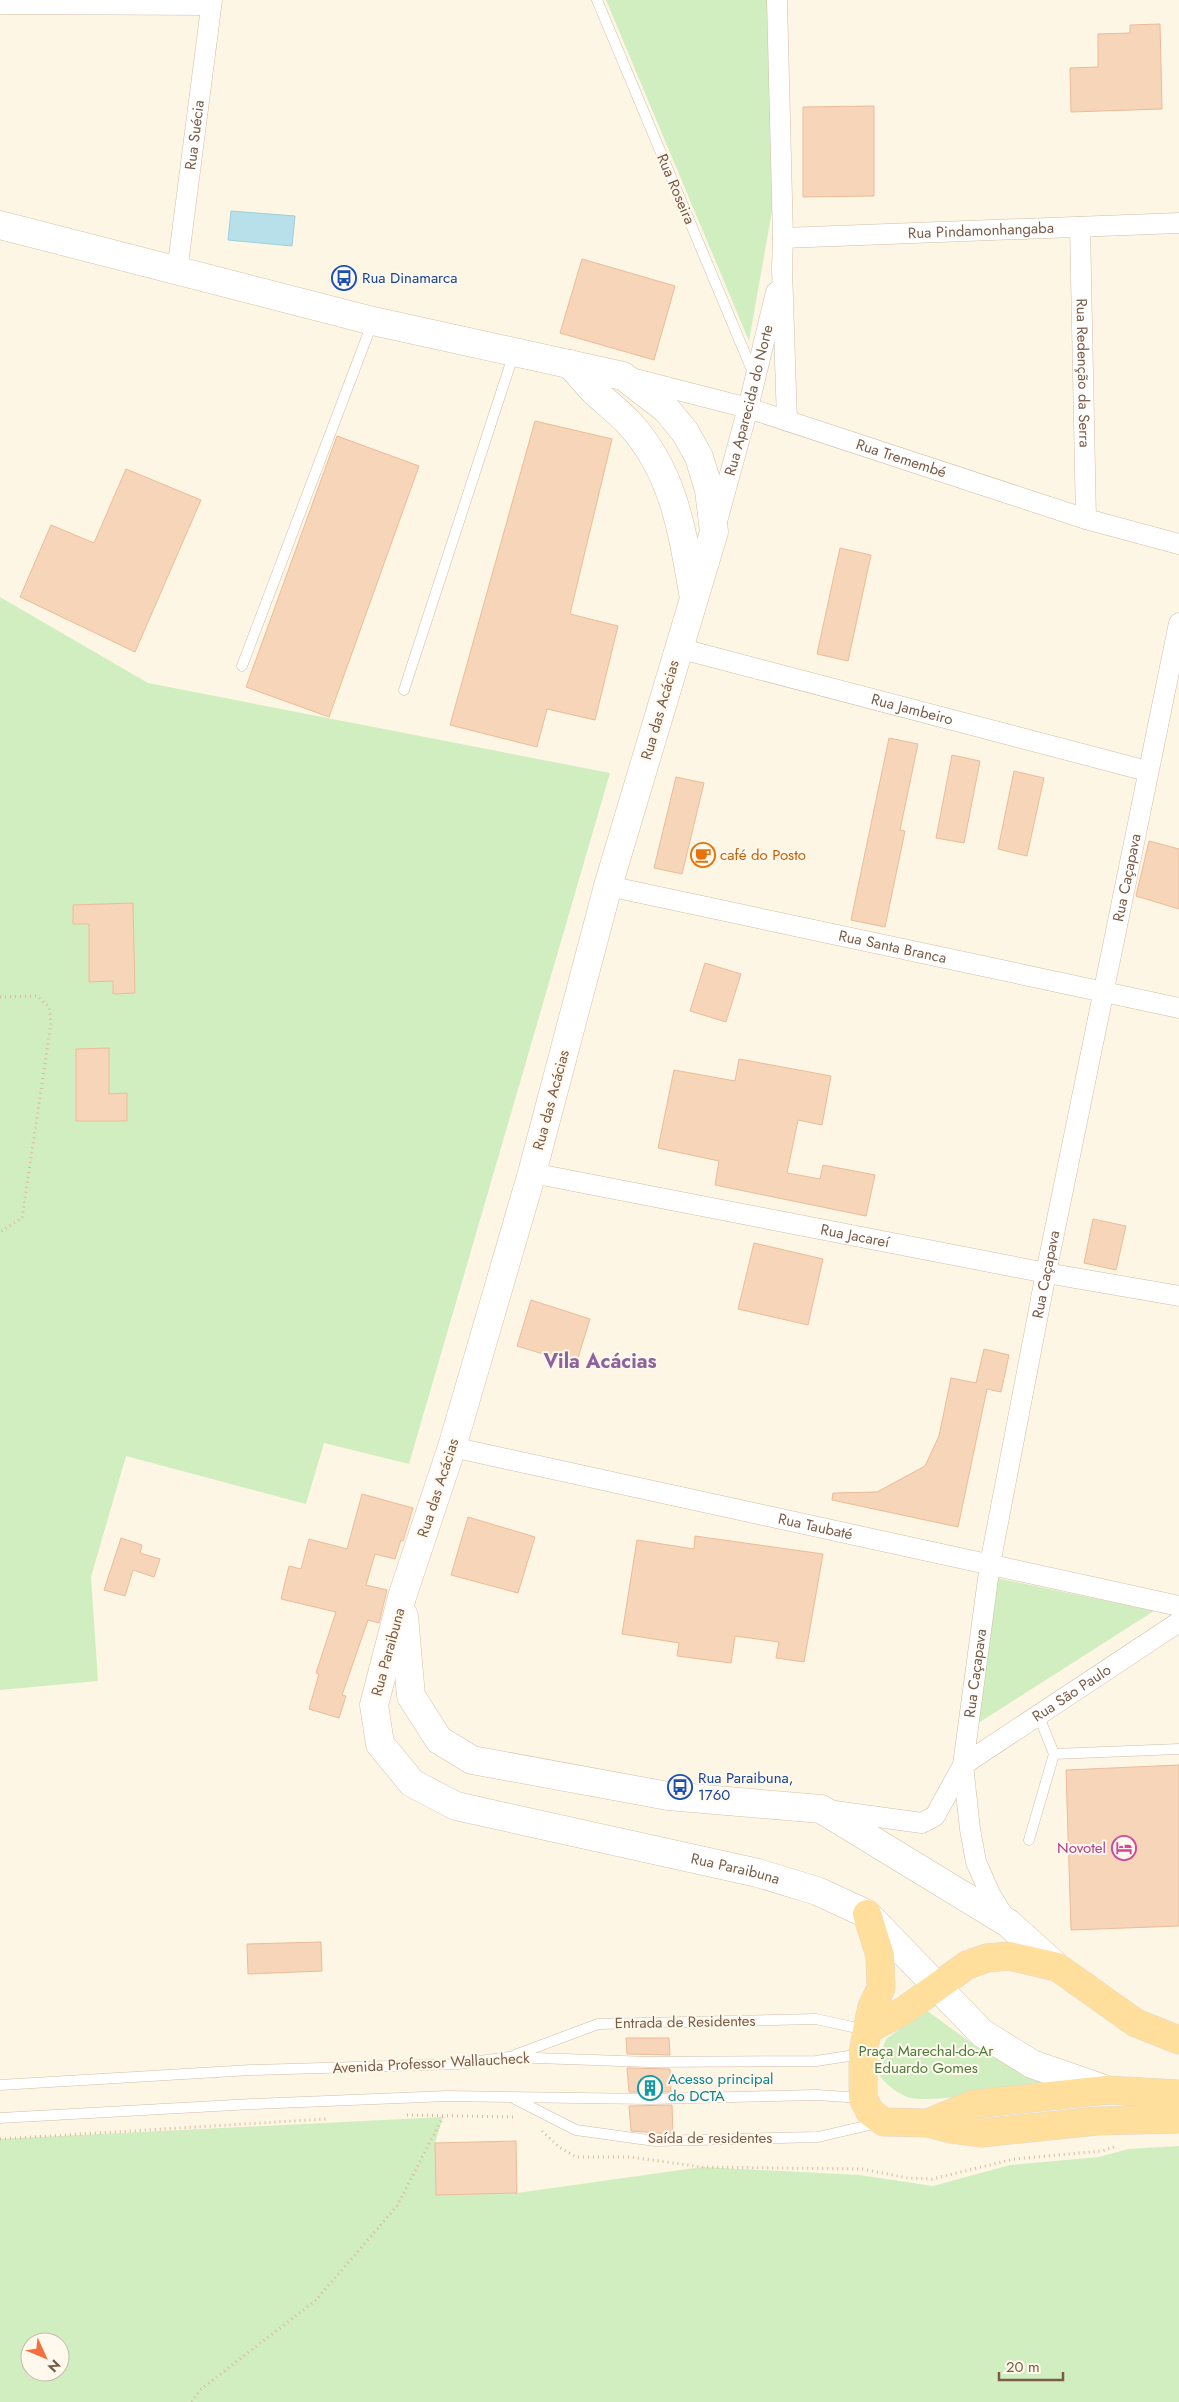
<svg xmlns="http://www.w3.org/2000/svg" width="1179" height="2402" font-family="Jost,sans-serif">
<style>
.green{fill:#d1eec1;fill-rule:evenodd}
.water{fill:#b7e0ea;stroke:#9ccfdd}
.building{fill:#f6d5b9;stroke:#ebbc98}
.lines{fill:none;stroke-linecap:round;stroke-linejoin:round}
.service-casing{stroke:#d1bda9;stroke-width:11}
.minor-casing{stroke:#d1bda9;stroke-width:21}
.secondary-casing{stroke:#d7c0a9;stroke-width:29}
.primary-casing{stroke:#dfd8d3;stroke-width:29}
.path{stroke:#dcb89c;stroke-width:3;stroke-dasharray:1 4;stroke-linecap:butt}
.service{stroke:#fff;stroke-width:10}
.minor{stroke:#fff;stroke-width:20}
.secondary{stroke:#fff;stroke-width:28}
.primary{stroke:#ffdf9b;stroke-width:28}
.labels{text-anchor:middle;stroke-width:4;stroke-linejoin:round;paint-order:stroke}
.street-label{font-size:15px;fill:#7a5c47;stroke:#fff9ed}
.transit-label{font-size:15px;fill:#164399;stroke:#fff9ed;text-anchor:start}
.food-label{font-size:15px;fill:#c56008;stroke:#fff9ed;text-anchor:start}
.hotel-label{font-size:15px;fill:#b23c85;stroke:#fff9ed;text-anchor:end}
.park-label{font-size:15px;fill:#4a7a3b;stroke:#fff9ed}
.culture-label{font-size:15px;fill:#0d838f;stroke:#fff9ed;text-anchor:start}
.district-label{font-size:20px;font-weight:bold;fill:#8d629e;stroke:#fff9ed}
</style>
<rect width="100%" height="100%" fill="#fef6e4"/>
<!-- green -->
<path class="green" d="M606,0H769L772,211L749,341Z
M0,597L148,683L610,773L409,1464L324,1443L306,1504L126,1456L91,1577L98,1681L0,1690Z
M997,1578L1154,1611L972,1727Z
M926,2010L977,2047L1053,2083C1025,2087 929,2105 907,2097C893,2091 884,2082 875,2070L886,2039Z
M443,2117L435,2143L436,2195L517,2193L702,2167L859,2175L933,2186L1010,2165L1099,2157L1128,2149L1179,2146V2402H0V2139ZM30,2342H60V2372H30Z"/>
<!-- water -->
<path class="water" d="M231,211L295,216L292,246L228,240Z"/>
<!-- building -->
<path class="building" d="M1160,24L1162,109L1071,112L1070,68L1098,67V34L1130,33V25Z
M874,106V196L803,197V107Z
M582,259L675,286L654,360L560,333Z
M535,421L612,439L570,614L618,626L595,720L547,709L537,747L450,725Z
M337,436L419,466L329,717L246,687Z
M126,469L201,500L135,652L20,597L51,525L94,543Z
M840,548L871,555L848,661L817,654Z
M889,738L918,744L900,830L905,831L885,927L851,920Z
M952,755L980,761L964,843L936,838Z
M1014,771L1044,778L1027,856L998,849Z
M676,777L704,783L682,874L654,868Z
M1149,841L1179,849V909L1136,896Z
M133,903L135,993L113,994V981L89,982V924H73V905Z
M705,963L741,974L726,1022L690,1011Z
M109,1048V1094L127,1093V1121H76V1049Z
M739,1059L831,1076L822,1125L798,1120L787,1173L820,1179L823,1165L875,1175L866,1216L715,1185L719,1161L658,1148L674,1070L735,1081Z
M1093,1219L1126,1226L1116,1270L1084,1263Z
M754,1243L823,1259L808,1325L738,1309Z
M531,1300L590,1319L576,1364L517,1346Z
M984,1349L1009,1355L1001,1392L987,1389L958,1527L832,1500L833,1493L877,1492L925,1466L939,1436L951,1378L976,1383Z
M362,1494L413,1508L403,1541L401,1540L395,1559L375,1554L366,1585L387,1590L379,1623L368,1620L342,1695L346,1696L339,1718L309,1709L319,1674L316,1673L336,1612L281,1599L289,1566L301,1569L309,1539L347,1549Z
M468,1517L535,1537L518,1593L451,1575Z
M695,1536L823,1554L804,1662L776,1658L779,1642L735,1636L731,1663L677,1656L679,1643L622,1634L637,1540L694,1549Z
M121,1538L142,1545L140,1553L160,1559L154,1577L133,1570L125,1596L104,1590Z
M1179,1765V1926L1071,1930L1066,1770Z
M321,1942L322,1971L248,1974L247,1944Z
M626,2038H669L670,2055L627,2054Z
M627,2068L670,2069L671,2092H629Z
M672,2105L673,2134L631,2131L629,2106Z
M516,2141L517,2193L436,2195L435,2143Z"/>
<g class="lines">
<defs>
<path id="service" d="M597,0L754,375
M242,666L373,321
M404,690L514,353
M1054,1754L1179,1749
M1029,1840L1054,1754L1038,1714
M515,2055L598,2024L816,2019L866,2030
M0,2085L251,2070L458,2064L509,2057L649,2062L816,2061L862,2054
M515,2099L576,2130L655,2141L818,2137L878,2123
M0,2118L252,2104L448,2096L650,2099L817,2095L861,2098"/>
<g id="minor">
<path d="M777,0L783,238L782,269L787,421"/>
<path d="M0,4L211,5"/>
<path id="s1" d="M1080,227L1086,519"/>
<path id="s2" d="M783,238L1179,223"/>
<path id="s3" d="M177,272L212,0"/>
<path id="s4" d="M631,378L748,408L1086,519L1179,544"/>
<path id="s5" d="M716,525L748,408L776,292"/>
<path id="s6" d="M678,648L1147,771"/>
<path id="s7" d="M608,886L1179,1008"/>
<path id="s8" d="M532,1173L1046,1273L1179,1296"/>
<path id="s9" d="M452,1447L1179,1606"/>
<path id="s10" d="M827,1810L922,1823L935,1816L963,1765L1179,1622"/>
<path id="s11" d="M1006,1920L990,1894L976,1862L970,1829L963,1765L990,1564L1046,1273L1179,623"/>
</g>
<g id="secondary">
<path id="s12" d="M0,225L373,321L623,376L666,409L685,432L699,457L709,490L714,532L608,886L532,1173L452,1447L402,1597L374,1705L380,1744L412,1783L456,1806L758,1873L817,1891L867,1914L982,2033L1032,2064L1107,2090"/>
<path d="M570,364C579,374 587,384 596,393C607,403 620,413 630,424C674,473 682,530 693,593"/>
<path d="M404,1616L411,1696L439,1740L472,1760L668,1796L821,1809L1008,1923L1057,1967"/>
</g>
<path id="primary" d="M867,1914L880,1956L881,1988L872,2007L867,2030
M1179,2040L1136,2023L1057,1967L1009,1956L987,1958L967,1965L905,2010L867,2030L863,2054V2098L870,2112L884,2122L928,2123L974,2104L1107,2090L1179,2094
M928,2123L951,2129L981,2133L1097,2121L1179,2119"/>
</defs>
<!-- service casing -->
<use href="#service" class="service-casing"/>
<!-- minor casing -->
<use href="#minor" class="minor-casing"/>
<!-- secondary casing -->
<use href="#secondary" class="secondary-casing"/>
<!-- primary casing -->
<use href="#primary" class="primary-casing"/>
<!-- path -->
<path class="path" d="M0,997L37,996L49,1007L51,1023L22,1218L0,1232
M407,2115L516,2117
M542,2131L559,2147L576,2157H630L702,2167L862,2169L908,2178L932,2179L1014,2159L1102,2151L1114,2147
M0,2139L326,2119
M192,2402L200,2390L316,2300L397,2206L443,2117"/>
<!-- service -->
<use href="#service" class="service"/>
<!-- minor -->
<use href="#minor" class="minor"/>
<!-- secondary -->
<use href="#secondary" class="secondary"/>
<!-- primary -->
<use href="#primary" class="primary"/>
</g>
<!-- icons -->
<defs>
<symbol id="bus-ring" viewBox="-11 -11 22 22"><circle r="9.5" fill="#fff9ed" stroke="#1a4fb4" stroke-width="1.5"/><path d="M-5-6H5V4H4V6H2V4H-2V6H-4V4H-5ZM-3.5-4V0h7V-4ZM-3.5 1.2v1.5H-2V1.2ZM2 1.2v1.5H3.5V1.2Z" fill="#1a4fb4"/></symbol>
<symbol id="cafe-ring" viewBox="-11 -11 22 22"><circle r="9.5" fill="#fff9ed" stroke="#e8710a" stroke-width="1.5"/><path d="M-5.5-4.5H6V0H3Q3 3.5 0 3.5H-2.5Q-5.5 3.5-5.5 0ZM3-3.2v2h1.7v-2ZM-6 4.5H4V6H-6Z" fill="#e8710a"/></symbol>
<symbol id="hotel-ring" viewBox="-11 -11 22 22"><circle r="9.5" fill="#fff9ed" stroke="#d1479c" stroke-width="1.5"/><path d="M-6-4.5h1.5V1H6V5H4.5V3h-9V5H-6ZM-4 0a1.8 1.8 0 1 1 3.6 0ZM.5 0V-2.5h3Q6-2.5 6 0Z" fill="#d1479c"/></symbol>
<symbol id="building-ring" viewBox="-11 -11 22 22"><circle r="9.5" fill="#fff9ed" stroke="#0f9aa8" stroke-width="1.5"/><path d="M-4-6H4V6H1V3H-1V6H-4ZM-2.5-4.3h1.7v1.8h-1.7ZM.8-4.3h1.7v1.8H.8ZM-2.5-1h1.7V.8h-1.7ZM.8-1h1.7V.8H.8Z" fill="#0f9aa8"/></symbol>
</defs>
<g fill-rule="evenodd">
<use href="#bus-ring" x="330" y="264" width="28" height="28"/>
<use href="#cafe-ring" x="689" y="841" width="28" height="28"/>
<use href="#bus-ring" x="666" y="1773" width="28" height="28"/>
<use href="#hotel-ring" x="1110" y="1834" width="28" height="28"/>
<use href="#building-ring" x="636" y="2074" width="28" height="28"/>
</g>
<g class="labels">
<!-- street labels -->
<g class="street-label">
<text dy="5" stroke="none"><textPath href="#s3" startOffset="138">Rua Suécia</textPath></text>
<text transform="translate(676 189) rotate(67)" y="5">Rua Roseira</text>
<text dy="5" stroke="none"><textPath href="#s2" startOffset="198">Rua Pindamonhangaba</textPath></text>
<text dy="5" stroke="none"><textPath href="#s1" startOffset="146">Rua Redenção da Serra</textPath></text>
<text dy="5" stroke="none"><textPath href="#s5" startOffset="129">Rua Aparecida do Norte</textPath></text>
<text dy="5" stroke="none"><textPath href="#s4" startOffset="282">Rua Tremembé</textPath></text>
<text transform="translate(660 710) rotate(-74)" y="5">Rua das Acácias</text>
<text dy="5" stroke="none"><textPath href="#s6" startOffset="242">Rua Jambeiro</textPath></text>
<text dy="5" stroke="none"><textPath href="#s11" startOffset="1066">Rua Caçapava</textPath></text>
<text dy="5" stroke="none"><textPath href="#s7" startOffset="291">Rua Santa Branca</textPath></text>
<text transform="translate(551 1100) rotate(-75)" y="5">Rua das Acácias</text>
<text dy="5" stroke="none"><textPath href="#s8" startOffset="329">Rua Jacareí</textPath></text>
<text dy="5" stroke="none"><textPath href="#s11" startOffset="661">Rua Caçapava</textPath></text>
<text transform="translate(438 1488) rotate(-72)" y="5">Rua das Acácias</text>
<text dy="5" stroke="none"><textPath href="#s9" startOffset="372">Rua Taubaté</textPath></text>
<text transform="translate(388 1652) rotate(-75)" y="5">Rua Paraibuna</text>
<text dy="5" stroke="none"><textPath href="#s11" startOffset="256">Rua Caçapava</textPath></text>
<text dy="5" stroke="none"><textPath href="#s10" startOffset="299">Rua São Paulo</textPath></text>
<text dy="5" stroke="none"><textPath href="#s12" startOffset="2478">Rua Paraibuna</textPath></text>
<text transform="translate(685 2022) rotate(-1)" y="5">Entrada de Residentes</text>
<text transform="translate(431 2063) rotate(-3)" y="5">Avenida Professor Wallaucheck</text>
<text x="710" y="2143">Saída de residentes</text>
</g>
<!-- transit labels -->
<g class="transit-label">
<text x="362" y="283">Rua Dinamarca</text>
<text x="698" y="1783">Rua Paraibuna,<tspan x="698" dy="17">1760</tspan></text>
</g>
<!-- food labels -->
<g class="food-label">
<text x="720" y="860">café do Posto</text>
</g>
<!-- hotel labels -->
<g class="hotel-label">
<text x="1106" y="1853">Novotel</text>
</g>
<!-- park labels -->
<g class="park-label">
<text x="926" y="2056">Praça Marechal-do-Ar<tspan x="926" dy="17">Eduardo Gomes</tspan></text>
</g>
<!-- culture labels -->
<g class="culture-label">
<text x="668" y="2084">Acesso principal<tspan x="668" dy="17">do DCTA</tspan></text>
</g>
<!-- district labels -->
<g class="district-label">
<text x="600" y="1368">Vila Acácias</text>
</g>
</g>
<!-- north arrow -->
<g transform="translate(45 2357) rotate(134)"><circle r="24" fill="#fff9ed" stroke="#cabaab"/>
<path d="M0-4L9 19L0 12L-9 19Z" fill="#f3703e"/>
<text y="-8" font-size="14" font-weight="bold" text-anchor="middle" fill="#7a5c47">N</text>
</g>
<!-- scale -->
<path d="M999 2372v8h64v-8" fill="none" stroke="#7a5c47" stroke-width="2.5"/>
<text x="1006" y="2372" font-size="15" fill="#7a5c47" stroke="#fff9ed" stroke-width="4" paint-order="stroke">20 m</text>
</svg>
